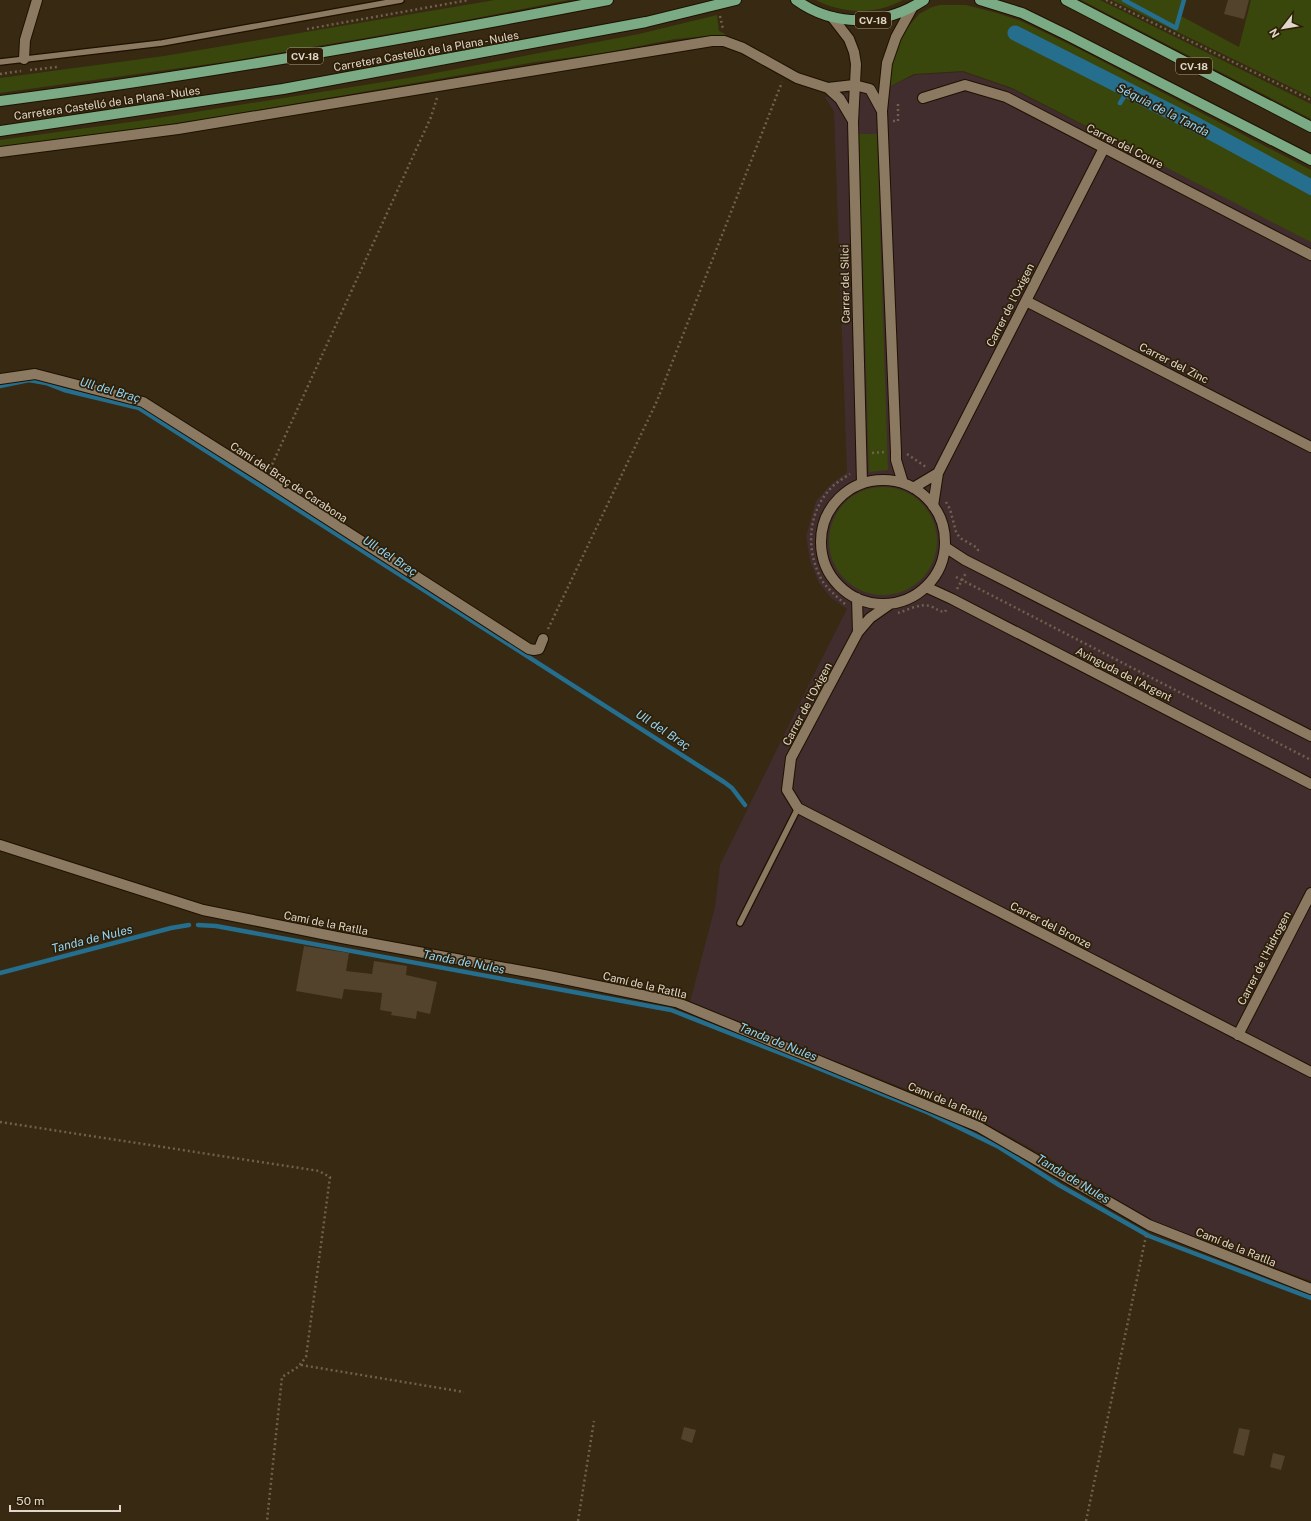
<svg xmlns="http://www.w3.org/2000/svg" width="1311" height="1521" font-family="'Public Sans',sans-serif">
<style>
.industrial{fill:#412d2e}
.green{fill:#3a470c}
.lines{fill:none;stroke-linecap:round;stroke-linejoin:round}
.stream{stroke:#256e8e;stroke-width:4.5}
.canal{stroke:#256e8e;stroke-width:15}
.building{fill:#53432c}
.lane-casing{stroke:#1e1100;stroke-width:8}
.street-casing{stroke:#1e1100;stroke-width:12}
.primary-casing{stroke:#1e1100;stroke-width:12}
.path{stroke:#6e614d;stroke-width:2.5;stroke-dasharray:2 3;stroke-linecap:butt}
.lane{stroke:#8b7961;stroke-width:5.5}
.street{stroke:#8b7961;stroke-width:10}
.primary{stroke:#7aab85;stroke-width:10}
.labels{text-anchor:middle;stroke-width:3.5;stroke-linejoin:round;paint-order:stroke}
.shield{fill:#2d1f08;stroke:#aa9f8f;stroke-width:1}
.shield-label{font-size:10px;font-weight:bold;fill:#e0d6c9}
.street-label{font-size:11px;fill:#e0d6c9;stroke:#2d1f08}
.water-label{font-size:12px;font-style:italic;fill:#92d6f8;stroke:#2d1f08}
</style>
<rect width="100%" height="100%" fill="#372912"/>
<!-- industrial -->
<path class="industrial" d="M963,72L1012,89L1311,241V1281L1150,1221L1047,1157L966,1113L709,1011L690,1002L715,907L720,865L810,682L847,609L831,598L819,583L810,561L806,536L816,501L830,485L847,472L834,112L825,97L889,87L915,75Z"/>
<!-- green -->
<path class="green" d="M495,0H569L429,27L231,61L0,93V78L164,56Z
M816,0H903C876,15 842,14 816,0Z
M1081,0H1100L1311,104V119Z
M1112,0H1184L1181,16L1239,47L1251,0H1311V97Z
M940,5H966L997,13L1021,21L1079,49L1311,170V242L1012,88L963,71L914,74L889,87L893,54L903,33L919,14L932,7Z
M717,15L719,31L725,34L726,36H708L675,39L604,53L536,62L207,119L0,148V140L152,119L414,77L639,34Z
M859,134H877L888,470L869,472Z
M829 541a54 54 0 1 1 108 0a54 54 0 1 1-108 0Z"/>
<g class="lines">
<!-- stream -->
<path class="stream" d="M1124,0L1176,28L1184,0
M1120,103L1125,95L1226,146L1311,193
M0,386L29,380L46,383L64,390L139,408L724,782L732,788L745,805
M198,925L216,926L671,1010L793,1058L929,1113L999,1147L1059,1185L1149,1236L1311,1298
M0,973L171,928L189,925"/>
<!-- canal -->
<path class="canal" d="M1015,33L1199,126L1311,187"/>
</g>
<!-- building -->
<path class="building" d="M1228,0H1249L1244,19L1224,14Z
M304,946L349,953L346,971L372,974L374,961L407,966L406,975L437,982L430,1014L417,1011L416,1019L391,1015L392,1012L380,1010L382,993L344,989L342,999L296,991Z
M684,1427L696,1430L692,1443L681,1439Z
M1239,1428L1250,1430L1244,1456L1233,1453Z
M1273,1453L1285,1456L1281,1470L1270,1467Z"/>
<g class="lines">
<defs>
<path id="lane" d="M0,62L162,43L401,0
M740,923L798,808"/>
<path id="street" d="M832,17L849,39L854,52L856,64L853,122L862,483
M24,59L25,40L37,0
M828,88L840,99L853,121
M923,98L965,85L1006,97L1311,255
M0,152L178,129L712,41H724L743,48L797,78L828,88L854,85L870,89L882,111
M1026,301L1311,447
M0,379L35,374L143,402L265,479L529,649L534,650L539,649L543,639
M821 542a62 62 0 1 1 124 0a62 62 0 1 1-124 0Z
M903,483L896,460V452L882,111L887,63L896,37L912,8
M913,488L938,473
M933,506L938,473L1104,148
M945,547L965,560L1311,736
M926,587L952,599L1311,784
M857,598L858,632
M890,604L870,618L858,632L791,758L787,790L798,808L1311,1072
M0,845L203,910L342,938L544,975L676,1002L979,1127L1149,1225L1311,1289
M1238,1035L1311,893"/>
<path id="primary" d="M796,0C835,28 884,26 924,0
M980,0L1022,13L1067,35L1311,160
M1066,0L1311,127
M0,101C204,75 406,39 608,0
M0,131L283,89L646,22L736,0"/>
</defs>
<!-- lane casing -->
<use href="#lane" class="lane-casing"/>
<!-- street casing -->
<use href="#street" class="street-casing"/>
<!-- primary casing -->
<use href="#primary" class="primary-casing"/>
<!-- path -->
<path class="path" d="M1106,0L1311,100
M720,16L723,29
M307,29L469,0
M30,70L57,67
M0,74L21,71
M893,121H898V104
M872,453L885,452
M907,454L926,467
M270,469L431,117L437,98
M946,502L950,509L956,532L960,538L976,547L978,550L976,552
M956,577L1311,760
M957,589L966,573
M845,604C837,597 829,590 823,582C805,552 807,512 832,487C837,482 844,478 850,474
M898,613C908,610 920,603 930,606C936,608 939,612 945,612L946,610
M548,629L657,401L782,82
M0,1122L319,1171L330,1177L306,1357L298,1367L282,1377L267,1521
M301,1365L464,1392
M578,1521L594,1421
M1086,1521L1146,1236"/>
<!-- lane -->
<use href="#lane" class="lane"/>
<!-- street -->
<use href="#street" class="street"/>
<!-- primary -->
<use href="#primary" class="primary"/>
</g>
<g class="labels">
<!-- shield labels -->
<g class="shield">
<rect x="855" y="12" width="36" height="16" rx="3"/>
<rect x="287" y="48" width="36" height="16" rx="3"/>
<rect x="1176" y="58" width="36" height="16" rx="3"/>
</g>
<g class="shield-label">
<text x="873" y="24">CV-18</text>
<text x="305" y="60">CV-18</text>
<text x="1194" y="70">CV-18</text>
</g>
<!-- street labels -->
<g class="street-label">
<text transform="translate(426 51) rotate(-10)" y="4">Carretera Castelló de la Plana - Nules</text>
<text transform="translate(107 103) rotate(-8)" y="4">Carretera Castelló de la Plana - Nules</text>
<text transform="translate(1125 146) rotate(27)" y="4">Carrer del Coure</text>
<text transform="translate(845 284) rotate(-91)" y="4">Carrer del Silici</text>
<text transform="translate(1010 305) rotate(-63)" y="4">Carrer de l'Oxigen</text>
<text transform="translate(1174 363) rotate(27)" y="4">Carrer del Zinc</text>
<text transform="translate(289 482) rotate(33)" y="4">Camí del Braç de Carabona</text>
<text transform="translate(1124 674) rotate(27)" y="4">Avinguda de l'Argent</text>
<text transform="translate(807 704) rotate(-62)" y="4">Carrer de l'Oxigen</text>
<text transform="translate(326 923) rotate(11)" y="4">Camí de la Ratlla</text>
<text transform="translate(1051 925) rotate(27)" y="4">Carrer del Bronze</text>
<text transform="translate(1264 958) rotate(-63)" y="4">Carrer de l'Hidrogen</text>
<text transform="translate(645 985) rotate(13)" y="4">Camí de la Ratlla</text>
<text transform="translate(948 1102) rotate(23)" y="4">Camí de la Ratlla</text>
<text transform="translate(1236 1247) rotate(22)" y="4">Camí de la Ratlla</text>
</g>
<!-- water labels -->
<g class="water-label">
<text transform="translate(1163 110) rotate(27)" y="4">Séquia de la Tanda</text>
<text transform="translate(110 390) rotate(16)" y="4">Ull del Braç</text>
<text transform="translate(390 556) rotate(33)" y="4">Ull del Braç</text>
<text transform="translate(663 730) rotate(33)" y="4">Ull del Braç</text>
<text transform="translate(92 939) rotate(-14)" y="4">Tanda de Nules</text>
<text transform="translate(464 962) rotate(11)" y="4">Tanda de Nules</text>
<text transform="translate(778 1042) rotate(22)" y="4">Tanda de Nules</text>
<text transform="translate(1073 1179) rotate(31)" y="4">Tanda de Nules</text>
</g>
</g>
<!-- north arrow -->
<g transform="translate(1283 28) rotate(239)" stroke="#2d1f08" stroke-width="3" paint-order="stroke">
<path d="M0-3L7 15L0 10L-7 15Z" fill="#e0d6c9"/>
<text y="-6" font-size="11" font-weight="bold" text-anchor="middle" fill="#e0d6c9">N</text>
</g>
<!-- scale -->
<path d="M10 1505v6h110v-6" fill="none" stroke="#e0d6c9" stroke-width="2"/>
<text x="16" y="1505" font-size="12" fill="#e0d6c9" stroke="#2d1f08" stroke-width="3" paint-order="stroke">50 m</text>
</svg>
